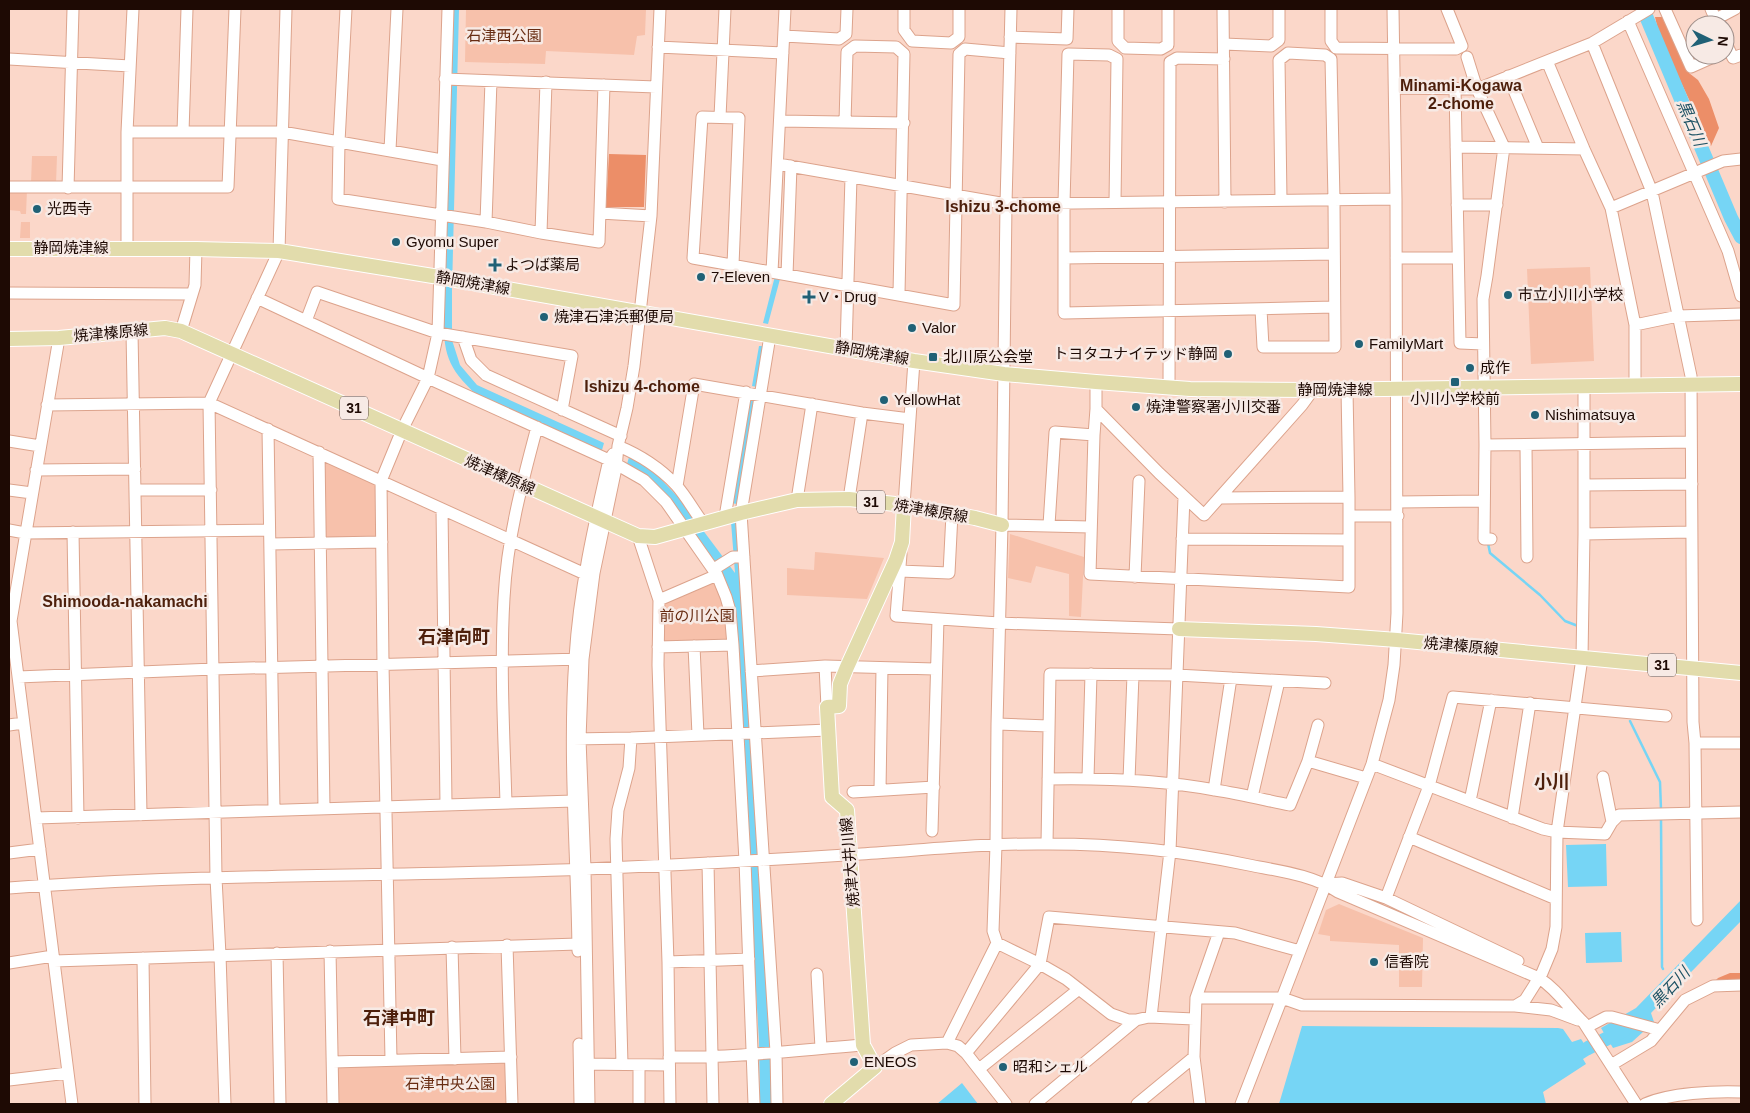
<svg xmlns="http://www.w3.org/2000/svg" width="1750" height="1113" font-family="Arial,'Noto Sans JP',sans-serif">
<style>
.green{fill:#f7c1ab}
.forest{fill:#ec8e68}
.water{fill:#76d5f5}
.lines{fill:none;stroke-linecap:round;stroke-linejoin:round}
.stream{stroke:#76d5f5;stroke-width:2.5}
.river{stroke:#76d5f5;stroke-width:14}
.minor-casing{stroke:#dca38c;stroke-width:13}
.major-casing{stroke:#fff;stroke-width:16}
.minor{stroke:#fff;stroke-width:11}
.major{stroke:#e2dcac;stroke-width:14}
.poi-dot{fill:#206176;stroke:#f7eae5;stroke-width:2}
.labels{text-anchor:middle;stroke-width:5;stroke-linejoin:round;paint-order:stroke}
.shield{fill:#f7eae5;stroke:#5f4d48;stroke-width:1}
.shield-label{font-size:14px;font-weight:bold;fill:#1e0a04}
.park-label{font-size:15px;fill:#682c12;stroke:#f7eae5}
.poi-label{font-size:15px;fill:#1e0a04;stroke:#f7eae5;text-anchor:start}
.street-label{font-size:15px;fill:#1e0a04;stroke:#f7eae5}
.neighbourhood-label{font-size:16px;font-weight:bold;fill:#4d1f0b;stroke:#f7eae5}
.water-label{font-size:16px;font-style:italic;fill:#1d5264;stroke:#f7eae5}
.quarter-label{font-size:18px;font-weight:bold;fill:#4d1f0b;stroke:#f7eae5}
</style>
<rect width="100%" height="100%" fill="#fbd7c9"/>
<!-- green -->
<path class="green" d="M466,9H646L645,35L637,36L634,55L546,51L545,64L465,62Z
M32,156H57L56,184L31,183Z
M9,190H27L26,214H21L20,211L9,210Z
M21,222H30V238H20Z
M1590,267L1594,361L1531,364L1527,269Z
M322,459L376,484L377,538L325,540Z
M1010,534L1084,557L1081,617L1069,616V574L1036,566L1031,583L1008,578Z
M815,552L884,558L867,599L787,595V568L814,570Z
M711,582L715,584L723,606L727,641L664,644L662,602Z
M1339,904L1423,938L1422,987H1399V945L1330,941V936L1318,934L1326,910Z
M504,1061L507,1065L508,1104H337L336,1069L340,1065Z"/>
<!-- forest -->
<path class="forest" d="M1655,17H1664L1689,73L1698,80L1709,99L1719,128L1711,146L1660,38Z
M609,154L646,155L644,207H606Z
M1730,973H1741V984H1712L1718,978Z"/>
<!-- water -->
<path class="water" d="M453,9H459L452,290V340L460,365L477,385L604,443L602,450L599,451L477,395C446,367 444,353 443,313Z
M775,276L780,279L768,324L763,323Z
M759,346H764L757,387L752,386Z
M750,399L755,400L737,504L731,503Z
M632,456L654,472L678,497L735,573L731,522H736L771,1042L772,1104H760L759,1041L733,603L729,588L710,555L675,506L627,464L629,457Z
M1606,844L1607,886L1568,887L1566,845Z
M1741,900V921L1651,1013L1654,1022L1632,1042L1613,1048L1601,1028L1636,1008Z
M1621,932L1622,962L1586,963L1585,933Z
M1302,1026L1558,1028L1563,1029L1572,1042L1581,1039L1591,1054L1583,1059L1586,1064L1543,1092L1546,1104H1279Z
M962,1083L978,1104H937Z"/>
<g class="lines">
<!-- stream -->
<path class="stream" d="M1488,543L1490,553L1540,595L1565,621L1578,626
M1630,721L1660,782L1661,810
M1661,818L1662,967L1663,969"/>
<!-- river -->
<path class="river" d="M1643,9L1731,218L1741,237
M1588,1048L1624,1030"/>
<defs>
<path id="minor" d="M346,9L339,142L338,199L486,222L541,233L599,242L604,85
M904,9V30L912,41L951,43L959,37V9
M1118,9V41L1125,48L1161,49L1168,45V9
M1223,9L1225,202
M1331,9V41L1336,48L1456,49L1462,46L1447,9
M1665,9L1691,67L1718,55
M1711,9L1718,25
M1716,19L1735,9
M1628,21L1728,251L1741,296
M784,36L839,39L846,34L847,9
M1010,37L1067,39L1068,9
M1725,41L1733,58L1741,55
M1592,43L1652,192L1691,376L1693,722L1695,743L1697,920
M1224,44L1271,46L1279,40V9
M658,47L783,53
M1467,57L1477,89L1504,147L1487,276L1483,299L1485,445L1484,539H1491
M9,59L130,66
M1547,61L1584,149L1611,208L1635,325V386
M1508,76L1538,148
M445,79L656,87
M1395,88L1477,89L1592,43L1649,9
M1455,88L1460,343L1483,344
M720,117L725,9
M780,121L904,123
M845,122L847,52L855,46L896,47L904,54L899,294
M127,132H282L442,160
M183,132L187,9
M1456,147L1584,149
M390,150L397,9
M778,164L1006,204L1396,199L1393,9
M9,187H228L235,9
M68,188L73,9
M1115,202L1117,59L1109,55L1068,54L1064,203V313L1334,307
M1457,205H1497
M1611,208L1723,161L1741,159
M600,213L651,216
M486,222L491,81
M541,233L546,82
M127,248V132L133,9
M1064,258L1334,254
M1396,258H1457
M733,265L739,118L702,117L693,258L954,305L959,54L965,49L1010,53
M772,272L785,9
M787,275L791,166
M9,293L192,294
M257,298L428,378L609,460L644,480L666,502L717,575L726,597L730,611L733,645L745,861L754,1104
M1261,309L1263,347H1335L1334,200L1331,59L1325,55L1288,53L1279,60L1281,200
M306,321L317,292L438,333L572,356L562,410
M1635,325L1678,316L1741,314
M181,331L195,285L196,249
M132,332L141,815
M770,336L741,513L776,1052L777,1104
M463,337L471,360L486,375L621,436
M59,338L11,621L72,1104
M846,349L851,177
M1096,382V409L1159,473L1204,515L1302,405L1313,390
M1169,387L1170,62L1177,58L1224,59
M47,405L209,403L585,574
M1096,409L1094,435L1090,574L1349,587V497
M268,429L274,810
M9,441L40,446
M1485,445L1691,442
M1526,445L1527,557
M618,446C640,455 659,467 676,485C686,496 694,511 703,523
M319,452L324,809
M36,470L135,469
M1584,485L1692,484
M677,486L694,384L862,413L910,419
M9,490L32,493
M135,490H211
M1221,498L1349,497L1347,390
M849,499L862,413
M797,500L812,404
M1398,502L1484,501
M904,505L914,361
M442,509L446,804
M1349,516H1398
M725,517L746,392
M1002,525L1090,527
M1049,525L1055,432L1094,435
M9,530L25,533L269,530
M73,532L78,818
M1584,534L1691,532
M638,536L659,600L658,665L668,962L670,1104
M1182,539L1349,540
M270,544L382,542
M901,554L896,616L999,623L1179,629
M714,569L733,557H744
M900,571L949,573L952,514
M1135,577L1139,481
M659,600L717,575
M694,646L698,735
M658,647L733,645
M825,666L827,707
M751,671L825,666L935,669
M18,677L214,669L581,659
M997,724L1048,726
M9,725L23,723
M573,739L631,738L828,730
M1695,743H1741
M1308,761L1366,778
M1372,764L1543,829L1557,832L1605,834L1612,822L1619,815L1741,812
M1603,777L1612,822
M1088,778L1091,674
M1048,779C1103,778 1160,780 1215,790C1241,794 1265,800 1290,805L1308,761L1318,725
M1129,780L1133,675
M880,790L882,668
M1214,790L1231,678
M853,792L934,787
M1252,797L1279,681
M1470,801L1491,700
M506,803C504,735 500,666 504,598C507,539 522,483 537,427
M36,818L574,801
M1512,818L1530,703
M932,831L938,619
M1409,837L1556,899
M1047,844L1050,674L1177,675L1325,683
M9,853L40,849
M708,863L713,1104
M1326,884L1342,883L1386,898L1518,961
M9,888C201,873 394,877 586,869C678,865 770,860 861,854C924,850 987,843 1049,844C1117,844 1183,851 1249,865C1279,871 1313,875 1338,892L1539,978C1559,991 1567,1007 1584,1023L1636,1104
M1386,898L1429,786L1453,697L1666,716
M997,943L993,931L996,845L997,724L1002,525L1006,204L1011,9
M507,945L512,1104
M452,947L455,1059
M330,951L333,1104
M578,951C577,854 568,756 575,658C579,591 594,525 609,460L613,454
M277,953L280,1104
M143,958L145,1104
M54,961L578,944
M668,962L749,959
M9,963L53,956
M817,974L821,1048
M1196,998H1282L1372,764L1389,700L1394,665L1397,613L1396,199
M1515,1006L1525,1000L1542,973L1552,949L1556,927L1557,832L1582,658L1584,534V387
M1151,1017L1170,851L1184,497
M1587,1027L1606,1017H1612L1660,1030
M947,1043L997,943L1040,964L1066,979L1111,1014L1128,1020H1136L1149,1017L1194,1019
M579,1044L580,1104
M966,1053L1040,964L1049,917L1235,933L1300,951
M669,1057C734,1058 798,1050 863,1045
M391,1060L383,664L381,481L402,430L428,378L438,333L448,9
M333,1062L511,1057
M581,1064L669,1065
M622,1064L616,839L618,810L629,768L631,738
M639,1065V1104
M1611,1065L1651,1041L1685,1000L1713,986L1741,985
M875,1067L895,1053L911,1045L947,1043L958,1046L966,1053L1006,1104
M979,1069L1079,989
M9,1080L68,1073
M225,1104L220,955L216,878L209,403L279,251L286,9
M589,1104L585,869L580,739L583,659L594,573L616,468L618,446L627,408L634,366L651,216L660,9
M1035,1104L1136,1020
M1137,1104L1194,1057
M1200,1104L1194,1057L1196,998L1219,932
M1241,1104L1282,998L1302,1005L1515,1006L1551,1010L1578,1020
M1645,1104C1670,1093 1714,1091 1741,1092"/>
<path id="major" d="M9,249H196L279,251L439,277L914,361L1004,374L1096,382L1190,389L1313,390L1741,384
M9,339L59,338L165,328L181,331L638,536L655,537L741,513L797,500L849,499L904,505L975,518L1002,525
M1179,629L1316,634L1397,640L1741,673
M831,1104L875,1067L863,1045L847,810L832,797L827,707L839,706L840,684L847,667L896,560L902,542L904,505"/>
</defs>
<!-- minor casing -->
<use href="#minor" class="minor-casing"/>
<!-- major casing -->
<use href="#major" class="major-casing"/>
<!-- minor -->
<use href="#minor" class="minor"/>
<!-- major -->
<use href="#major" class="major"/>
</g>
<!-- markers -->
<g class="poi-dot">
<circle cx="37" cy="209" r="5"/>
<circle cx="396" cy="242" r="5"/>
<path d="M492.5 257.5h5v5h5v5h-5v5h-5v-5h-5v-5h5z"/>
<circle cx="701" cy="277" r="5"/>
<circle cx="1508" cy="295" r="5"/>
<path d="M806.5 289.5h5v5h5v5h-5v5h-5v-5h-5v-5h5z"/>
<circle cx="544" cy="317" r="5"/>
<circle cx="912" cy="328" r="5"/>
<circle cx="1359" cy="344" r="5"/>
<circle cx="1228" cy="354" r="5"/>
<rect x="928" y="352" width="10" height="10" rx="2.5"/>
<circle cx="1470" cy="368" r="5"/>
<rect x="1450" y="377" width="10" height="10" rx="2.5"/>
<circle cx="884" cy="400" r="5"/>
<circle cx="1136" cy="407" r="5"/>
<circle cx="1535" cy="415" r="5"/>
<circle cx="1374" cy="962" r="5"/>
<circle cx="854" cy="1062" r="5"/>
<circle cx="1003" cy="1067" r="5"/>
</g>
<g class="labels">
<!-- shield labels -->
<g class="shield">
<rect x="340" y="396.5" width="28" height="23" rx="4"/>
<rect x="857" y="490.5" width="28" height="23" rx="4"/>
<rect x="1648" y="653.5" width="28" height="23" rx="4"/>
</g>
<g class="shield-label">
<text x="354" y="413">31</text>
<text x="871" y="507">31</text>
<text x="1662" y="670">31</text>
</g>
<!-- park labels -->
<g class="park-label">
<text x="504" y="41">石津西公園</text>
<text x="697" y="621">前の川公園</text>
<text x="450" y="1089">石津中央公園</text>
</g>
<!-- poi labels -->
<g class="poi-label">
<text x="47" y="214">光西寺</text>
<text x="406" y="247">Gyomu Super</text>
<text x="505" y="270">よつば薬局</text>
<text x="711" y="282">7-Eleven</text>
<text x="1518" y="300">市立小川小学校</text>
<text x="819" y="302">V・Drug</text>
<text x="554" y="322">焼津石津浜郵便局</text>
<text x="922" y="333">Valor</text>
<text x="1369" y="349">FamilyMart</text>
<text x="1218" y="359" text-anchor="end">トヨタユナイテッド静岡</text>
<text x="943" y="362">北川原公会堂</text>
<text x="1480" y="373">成作</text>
<text x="1455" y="404" text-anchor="middle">小川小学校前</text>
<text x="894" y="405">YellowHat</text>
<text x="1146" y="412">焼津警察署小川交番</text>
<text x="1545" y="420">Nishimatsuya</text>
<text x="1384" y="967">信香院</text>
<text x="864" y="1067">ENEOS</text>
<text x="1013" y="1072">昭和シェル</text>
</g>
<!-- street labels -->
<g class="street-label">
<text x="71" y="253">静岡焼津線</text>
<text transform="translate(473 283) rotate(10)" y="5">静岡焼津線</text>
<text transform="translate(111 333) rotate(-5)" y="5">焼津榛原線</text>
<text transform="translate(872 353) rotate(10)" y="5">静岡焼津線</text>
<text x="1335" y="395">静岡焼津線</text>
<text transform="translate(500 475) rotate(24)" y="5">焼津榛原線</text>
<text transform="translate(931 511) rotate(10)" y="5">焼津榛原線</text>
<text transform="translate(1461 646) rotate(5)" y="5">焼津榛原線</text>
<text transform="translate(850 862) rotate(-95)" y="5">焼津大井川線</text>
</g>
<!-- neighbourhood labels -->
<g class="neighbourhood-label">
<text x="1461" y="91">Minami-Kogawa<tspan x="1461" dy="18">2-chome</tspan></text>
<text x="1003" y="212">Ishizu 3-chome</text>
<text x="642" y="392">Ishizu 4-chome</text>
<text x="125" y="607">Shimooda-nakamachi</text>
</g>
<!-- water labels -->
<g class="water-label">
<text transform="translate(1692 123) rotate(67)" y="6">黒石川</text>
<text transform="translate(1670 987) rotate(-47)" y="6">黒石川</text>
</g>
<!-- quarter labels -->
<g class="quarter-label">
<text x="454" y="643">石津向町</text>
<text x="1552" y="788">小川</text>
<text x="399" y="1024">石津中町</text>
</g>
</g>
<!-- border -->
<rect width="1750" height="1113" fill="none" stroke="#1e0a04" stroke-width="20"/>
<!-- north arrow -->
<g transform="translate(1710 40) rotate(95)"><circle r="24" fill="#f7eae5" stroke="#a0908b"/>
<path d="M0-4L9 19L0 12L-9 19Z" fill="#206176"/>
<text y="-8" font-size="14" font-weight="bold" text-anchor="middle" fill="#1e0a04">N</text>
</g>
</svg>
